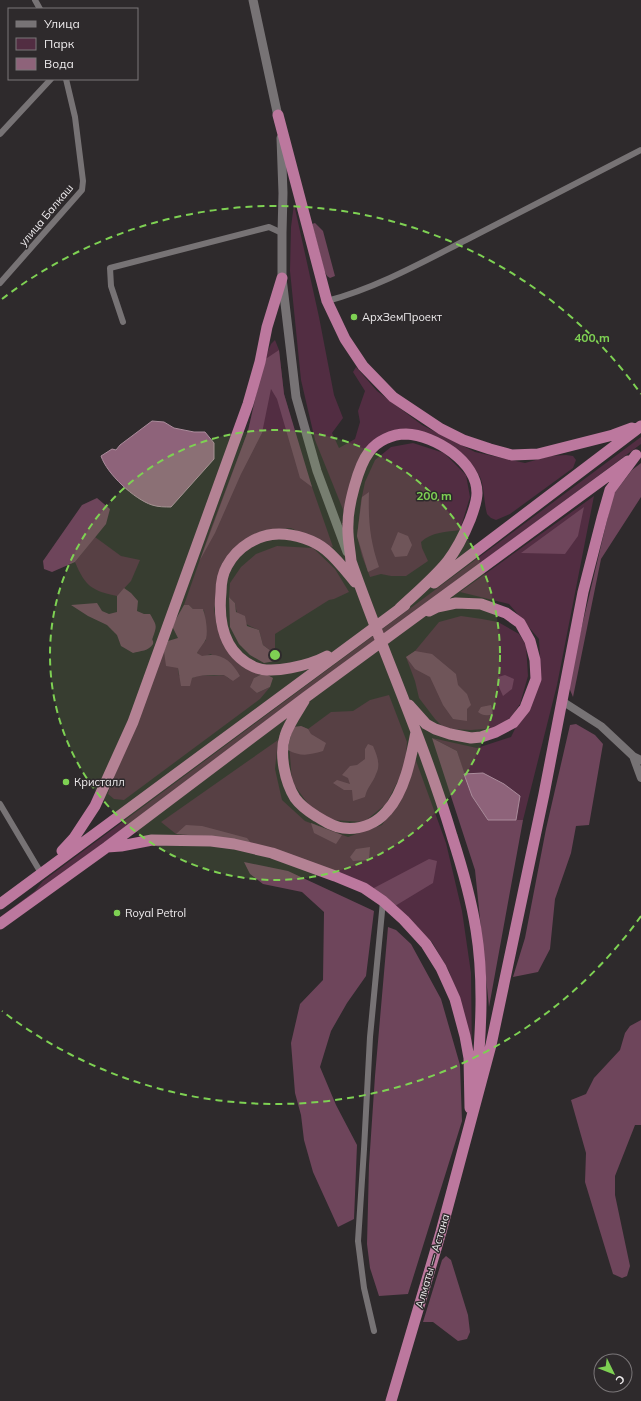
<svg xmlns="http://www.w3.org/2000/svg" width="641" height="1401" font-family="Mulish,sans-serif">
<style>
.green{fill:#522d42}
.forest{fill:#6e455b}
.water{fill:#8e637a;stroke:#ab8c9c}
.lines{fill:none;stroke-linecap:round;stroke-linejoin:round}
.minor{stroke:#777375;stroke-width:6}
.tertiary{stroke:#777375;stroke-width:8}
.secondary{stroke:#777375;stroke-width:9}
.trunk{stroke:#bc789e;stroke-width:11}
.ring{fill:none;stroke:#7ed153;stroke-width:2;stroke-dasharray:7 5}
.poi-dot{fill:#7ed153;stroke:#2e2a2c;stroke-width:1.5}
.labels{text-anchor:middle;stroke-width:3;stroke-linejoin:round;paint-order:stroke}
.street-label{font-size:11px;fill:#eeebed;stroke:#2e2a2c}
.poi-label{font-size:11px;fill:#eeebed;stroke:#2e2a2c;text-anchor:start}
.centre{fill:#7ed153;stroke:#2e2a2c;stroke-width:2}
.ring-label{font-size:12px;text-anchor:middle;font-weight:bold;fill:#7ed153;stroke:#2e2a2c;stroke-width:3;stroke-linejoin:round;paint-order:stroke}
</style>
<rect width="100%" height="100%" fill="#2e2a2c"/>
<!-- green -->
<path class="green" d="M294,204L319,317L334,395L343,418L332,433L339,448L355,439L360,422L358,411L365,391L353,372L356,367L377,391L422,425L475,452L525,463L550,456L566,455L573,456L576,460L573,468L510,514L496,520L491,518L487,514C484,503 484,485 480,477C467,452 437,440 413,430L364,451L344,512L315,440L301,380L290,271L291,227Z
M275,340L279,350L284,394L304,464L333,547L322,544L291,528L261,531L237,547L222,569L214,609L217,627L235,659L260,675L254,678L257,693L270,687L260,699L124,800L114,799L108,794L109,790L164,651L178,668L179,676L192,678L199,675L214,676L225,675L229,679L211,654L202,657L197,653L199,648L206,640L204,610L193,609L189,605H184L210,531L248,431L264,360L271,344Z
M641,437V444L0,920V917L35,891L43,881Z
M413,443L444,453L466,475L470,497L460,530C447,532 431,532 421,542L422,548L428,561L406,576H391L381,574L370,577L362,556L357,536L361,501L365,482L375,460L391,447Z
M594,496L557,685L523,820H516L520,796L483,773L464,774L457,751L432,738L477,748L511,737L541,676L539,639L509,604L460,592Z
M95,537L121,556L140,560L131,581L117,596C92,591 85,586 75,562Z
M277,546L313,548L335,569L349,592L334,599L329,600L275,634V654L263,645L259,630C245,625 236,618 235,603L229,597L230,583L241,567L256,554Z
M461,616L482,619L498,622L519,634L526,645L528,676L520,704L511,717L497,727L485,729L471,730L450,729L443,727L435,719L419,698L415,681L406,657L415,651L439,622Z
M389,695L407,742L405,767L386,804L364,822L332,820L311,808L292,782L289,743L301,726L308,729L331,712L353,711L370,700Z
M278,740L275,769L282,800L305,821L348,837L382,825L406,788L415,758L446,843L462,911L471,973L472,1056L465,1018L449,971L432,942L387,899L215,837L176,834L161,822Z"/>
<!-- forest -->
<path class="forest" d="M315,223L323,231L335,276L330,278L327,276L324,270L312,224Z
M279,350L284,394L312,487L300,478L277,399L271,389L262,433L241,474L215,533L200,560L248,431L264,360Z
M641,463V497L601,559L573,697L568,685L613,495L632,470Z
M369,492C368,520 370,541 379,567L368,572L357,536L362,497Z
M97,498L110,509L106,524L75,562L52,572L44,569L43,561L82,505Z
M584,507L578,536L565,554L521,553Z
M398,532L408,536L412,545L407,556L395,557L391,549Z
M124,588L131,593L138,601L137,611L144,614H150C157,626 157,625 153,637C151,642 154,639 153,644C149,651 140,651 133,653L121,646L117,635L107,625L88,616L71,605L97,603L102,611L109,614L117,612V596Z
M229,597L235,603L236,612L245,616L247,626L259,630L263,645L275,654V661L264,663L250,655L239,644L230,627Z
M184,605H189L193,609H203C206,618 208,631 206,639C204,644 199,648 197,653L202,656C221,652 231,660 240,676L233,681L224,675C213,676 202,674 192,678L190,686H181L178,668L166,666L164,651L168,641L178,638L172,626Z
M415,651L432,654L456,674L458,685L467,694L471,705L467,709V721L453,719L443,705L430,677L415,669L406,657Z
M264,673L273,678L270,687L257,693L250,687L254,678Z
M505,675L514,679L512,689L503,696L499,687L498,677Z
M491,705L493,714C487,716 483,716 478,712L481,707Z
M576,724L595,735L603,744L589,825L576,826L571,853L555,899L550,949L538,972L513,977L525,938L546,829L570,725Z
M301,726L308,729L311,734L326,743L323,751C309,755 301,757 288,750L289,743L293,727Z
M432,738L457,751L472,796L488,820H523L489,1007L475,870Z
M368,744L373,746C377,755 381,765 376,774C373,783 367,787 365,797L353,801L352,790H344L333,783L337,780L350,784L348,778L342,775L350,766L357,765L365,759V749Z
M311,823L342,835L336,844L314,833Z
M186,825L202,826L247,838L251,843L215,837L176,834Z
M370,847L369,860L353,861L350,857L356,849Z
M429,859L437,861L433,883L395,906L372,889Z
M244,862L288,871L374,911L366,976L347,1003L331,1031L320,1067L336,1105L357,1145L354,1219L338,1227L313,1172L304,1140L301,1115L295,1093L291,1043L300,1004L323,980L324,912L302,892L263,884L250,874Z
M388,927L396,930L411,944L441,999L460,1065L462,1121L408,1294L379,1296L370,1268L367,1244L369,1165L375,1076Z
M641,1020V1125H635L615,1176V1195L630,1266L627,1276L622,1278L613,1274L585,1182L586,1153L571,1100L586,1094L594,1078L620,1050L625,1033L630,1026Z
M446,1256L451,1260L468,1315L470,1332L467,1339L458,1341L433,1322H423L442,1260Z"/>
<!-- water -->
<path class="water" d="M152,421L164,422L174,428L194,432H205L214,443V459L171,507C165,507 158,507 152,505C134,499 107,474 101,456L112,449L116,450L120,445Z
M483,773L504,784L520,796L516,820H488L472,796L464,774Z"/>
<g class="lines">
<!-- minor -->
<path class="minor" d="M35,0L40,9
M0,134L51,79
M0,283L82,190L83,181L75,117L66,79
M327,301C376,288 421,263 466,240C524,210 583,180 641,150
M123,322L111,286L110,268L269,227L282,233
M0,804L41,873
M374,1331L364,1288L358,1241L364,1149L370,1037L383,901"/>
<!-- tertiary -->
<path class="tertiary" d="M562,701L601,726L633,756L641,760
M633,756L641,778"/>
<!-- secondary -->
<path class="secondary" d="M253,0L279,121
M281,138L283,193L282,233V278L296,397L317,471L347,552"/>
<!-- trunk -->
<path class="trunk" d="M278,115L327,301L345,339L363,366L393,397L441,429L463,440L490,449L512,455L538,454L613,435L632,428
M434,583L641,426
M399,609C414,595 434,578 447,562C457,549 464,535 470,520C473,512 477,502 477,493C477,462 435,435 406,434C392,434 377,441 369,452C358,466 348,506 348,524C347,536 350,549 351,561C383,653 424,742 452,836C462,867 471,898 476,930C484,979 481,1029 477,1078
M327,656C310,665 272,675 254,667C224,653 218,622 221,592C221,583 223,573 227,566C237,547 258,534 279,534C295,534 314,540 326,550C337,559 346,571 355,582
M304,701C298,711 288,725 285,736C279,754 285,782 295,798C300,805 308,811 316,816C324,821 333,827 343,828C360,830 376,824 387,811C405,791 411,758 416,732
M409,705L426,724L435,729L450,734L471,738L481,737L496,732L513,723L525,708L536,679L535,660L530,641L520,623L506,613L481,604L456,603L437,607L429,611
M107,847L121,846L152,840L211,841L234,844L272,853L335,876L364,888L383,901L404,920L426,944L441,968L455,999L465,1036L469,1058L470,1108
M62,851L74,838L95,806L133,722L248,404L260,362L267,327L282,278
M0,904L405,605
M0,924L107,847L306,697L628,461
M391,1401L441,1232L491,1045L544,794L583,592L602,518L610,490L636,455"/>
</g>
<!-- distance rings -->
<circle cx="275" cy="655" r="225" fill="#7ed153" fill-opacity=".12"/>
<g class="ring">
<circle cx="275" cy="655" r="225"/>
<path d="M641 916A449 449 0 0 1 2 1011M2 299A449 449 0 0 1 641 394"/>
</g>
<!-- markers -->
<g class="poi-dot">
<circle cx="354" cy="317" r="4"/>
<circle cx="66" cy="782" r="4"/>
<circle cx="117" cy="913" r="4"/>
</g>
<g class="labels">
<!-- street labels -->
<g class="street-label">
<text transform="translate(46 215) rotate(-50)" y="4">улица Балкаш</text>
<text transform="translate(432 1261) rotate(-74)" y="4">Алматы — Астана</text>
</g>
<!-- poi labels -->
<g class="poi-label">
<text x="362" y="321">АрхЗемПроект</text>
<text x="74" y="786">Кристалл</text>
<text x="125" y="917">Royal Petrol</text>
</g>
</g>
<circle cx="275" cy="655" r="6" class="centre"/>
<g class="ring-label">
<text x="592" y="342">400 m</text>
<text x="434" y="500">200 m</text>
</g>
<!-- legend -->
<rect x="8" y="8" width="130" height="72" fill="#2e2a2c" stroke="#7b7779"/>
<rect x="16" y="21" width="20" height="6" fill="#777375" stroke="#7b7779"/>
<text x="44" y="28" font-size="12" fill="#eeebed">Улица</text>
<rect x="16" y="38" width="20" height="12" fill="#522d42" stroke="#7b7779"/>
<text x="44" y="48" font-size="12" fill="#eeebed">Парк</text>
<rect x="16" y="58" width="20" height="12" fill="#8e637a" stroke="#7b7779"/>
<text x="44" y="68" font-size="12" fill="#eeebed">Вода</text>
<!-- north arrow -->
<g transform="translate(613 1373) rotate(133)"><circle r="19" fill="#2e2a2c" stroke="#7b7779"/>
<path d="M0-3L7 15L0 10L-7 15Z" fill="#7ed153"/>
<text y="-6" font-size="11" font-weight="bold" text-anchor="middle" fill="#eeebed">С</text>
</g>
</svg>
